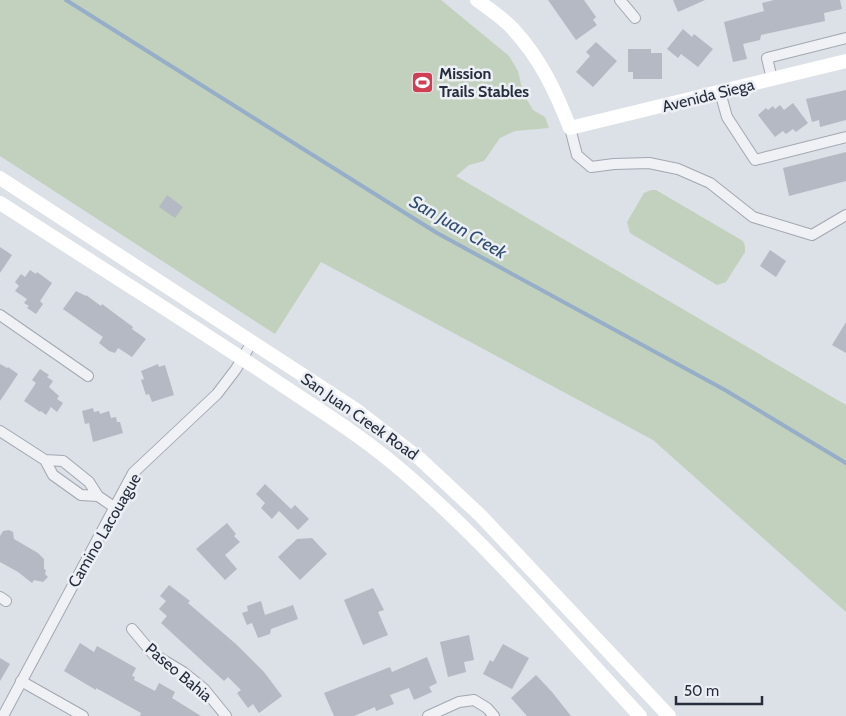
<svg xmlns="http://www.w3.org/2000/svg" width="846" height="716" font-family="Cabin,sans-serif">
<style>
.green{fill:#c2d1bd}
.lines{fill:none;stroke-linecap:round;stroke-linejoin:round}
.stream{stroke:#96aec8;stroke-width:4}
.building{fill:#b4b9c3}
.street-casing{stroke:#a2a7b1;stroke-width:12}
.street{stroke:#eff1f5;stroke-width:10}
.secondary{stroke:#fff;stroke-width:14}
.labels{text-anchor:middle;stroke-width:5;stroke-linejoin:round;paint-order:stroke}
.poi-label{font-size:16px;font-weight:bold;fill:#262e3d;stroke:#eceff4;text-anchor:start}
.street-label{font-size:16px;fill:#262e3d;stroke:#eceff4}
.water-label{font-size:18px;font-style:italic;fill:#304d71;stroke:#eceff4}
</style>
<rect width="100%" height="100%" fill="#dce0e7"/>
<!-- green -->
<path class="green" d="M0,0H441L509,56L518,71L523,93L533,110L545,117L549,128L515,131L500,138L484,161L469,165L456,176L846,405V612L653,440L321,262L275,334L0,156Z
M651,190H656L743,241L745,246V252L726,282L717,285L630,233L627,222L644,193Z"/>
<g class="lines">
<!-- stream -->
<path class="stream" d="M66,0L437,233L725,390L846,463"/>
</g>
<!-- building -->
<path class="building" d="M548,0H584L596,17L593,20L597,25L576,40Z
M673,0H705L678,12Z
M774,0H840L842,9L824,13L825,21L761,35L760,40L743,44L747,59L733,62L724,22L764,11L762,3Z
M683,29L692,37L694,34L713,49L698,67L681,54L678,58L667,49Z
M596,42L617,61L593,87L576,72L590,56L586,52Z
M628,49H651V53H662V79H633V72H628Z
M846,90V120L820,127L819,120L812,122L806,99Z
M793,103L808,123L796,132L793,129L786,134L783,131L775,137L758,115L766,108L768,110L773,106L775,109L780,105L784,110Z
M846,152V181L789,196L783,168Z
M167,195L183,207L175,218L159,207Z
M0,247L12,255L0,273Z
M770,250L786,261L776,277L760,266Z
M30,270L36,274L37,272L52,283L40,301L43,304L36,314L27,308L29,306L24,303L27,299L15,291L19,286L15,282L21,274L25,277Z
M76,291L86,296V295L101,306L102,304L133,327L132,329L146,339L132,357L118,348L115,353L109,351L99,343L103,337L63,309Z
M846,322V353L832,345Z
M0,364L7,368L8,367L18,374L0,401Z
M158,364L159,367L165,365L174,395L152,402L149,394L146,395L141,380L144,379L141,371Z
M40,369L49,375L47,377L53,381L49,387L59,396L57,399L63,403L57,412L51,407L46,415L41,411L40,412L24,401L36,383L32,380Z
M93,408L94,412L99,411L100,414L109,411L111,418L116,417L117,422H120L123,433L93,442L89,423L85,424L82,411Z
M265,484L291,509L295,505L309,519L298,530L279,511L272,519L261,508L265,503L256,494Z
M227,523L236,534L234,536L240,542L225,555L237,569L225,580L196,549Z
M9,530L13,532L14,539L38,553L44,559V569L46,570L45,574L48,577L43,582L34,580L32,583L18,572L0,562V536L3,531Z
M312,538L327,554L300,580L278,557L297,539Z
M169,585L190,601L188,603L237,645L264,672L282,696L259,713L253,704L248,708L237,693L241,690L228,677L224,681L161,623L167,616L159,609L166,601L160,596Z
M373,588L384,610L378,612L388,635L363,645L344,600Z
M261,601L265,615L293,605L298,619L271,629L270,634L258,638L252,623L247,625L242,613L248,611L247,606Z
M469,635L474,660L464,662L466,672L448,677L440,642Z
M80,643L94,652L97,646L136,668L132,676L135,677L134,680L155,691L159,683L175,692L172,698L201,716H140L141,713L96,688V690L64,671Z
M503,644L529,658L512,689L483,674L490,660L493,662Z
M427,657L437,683L429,687L432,692L414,700L409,688L390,695L394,704L376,711L375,707L354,716H334L324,693L390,667L392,672Z
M0,658L10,664L0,681Z
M536,675L552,692L571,716H527L511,698Z"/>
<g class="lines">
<defs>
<path id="street" d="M620,0L635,18
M772,79L767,58L846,38
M720,92L727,117L755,160L846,137
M570,128L577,155L591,167L614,164L649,163L678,169L710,183L753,217L812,235L846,215
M0,315L88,376
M0,431L45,460L63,461L89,482L98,496L114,507
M45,460L53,475L81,495L98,496
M0,597L6,601
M132,629L153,654L183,672L204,689L226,716
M21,681L83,716
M3,716L133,473L217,394L236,369L252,342
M428,716L459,702L474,700L487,708L494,716"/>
</defs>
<!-- street casing -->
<use href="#street" class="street-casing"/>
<!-- street -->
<use href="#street" class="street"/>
<!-- secondary -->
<path class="secondary" d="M477,0C489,9 503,18 513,29C540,58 556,92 570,128L846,61
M0,178L355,409L420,459L481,516L669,716
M0,203C87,259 175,314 261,371C308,403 357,432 400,469C487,543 562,632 640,716"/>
</g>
<!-- icons -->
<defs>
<symbol id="stadium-square" viewBox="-11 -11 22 22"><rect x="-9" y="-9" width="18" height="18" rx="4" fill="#cf3e53" stroke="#eceff4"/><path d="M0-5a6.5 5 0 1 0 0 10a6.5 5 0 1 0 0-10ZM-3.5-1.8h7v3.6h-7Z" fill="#fff"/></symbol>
</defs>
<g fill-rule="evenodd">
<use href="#stadium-square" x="410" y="70" width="25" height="25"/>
</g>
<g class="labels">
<!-- poi labels -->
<g class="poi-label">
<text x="439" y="79">Mission<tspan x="439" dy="18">Trails Stables</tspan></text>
</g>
<!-- street labels -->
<g class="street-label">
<text transform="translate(708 95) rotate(-14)" y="6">Avenida Siega</text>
<text transform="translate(360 416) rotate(35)" y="6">San Juan Creek Road</text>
<text transform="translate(104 530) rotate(-60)" y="6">Camino Lacouague</text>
<text transform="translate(179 672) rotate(40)" y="6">Paseo Bahia</text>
</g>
<!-- water labels -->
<g class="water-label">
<text transform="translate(458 227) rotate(30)" y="6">San Juan Creek</text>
</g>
</g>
<!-- scale -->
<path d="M676 696v8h86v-8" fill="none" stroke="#262e3d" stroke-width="2.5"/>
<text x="684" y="696" font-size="15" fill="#262e3d" stroke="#eceff4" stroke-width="4" paint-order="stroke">50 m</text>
</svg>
